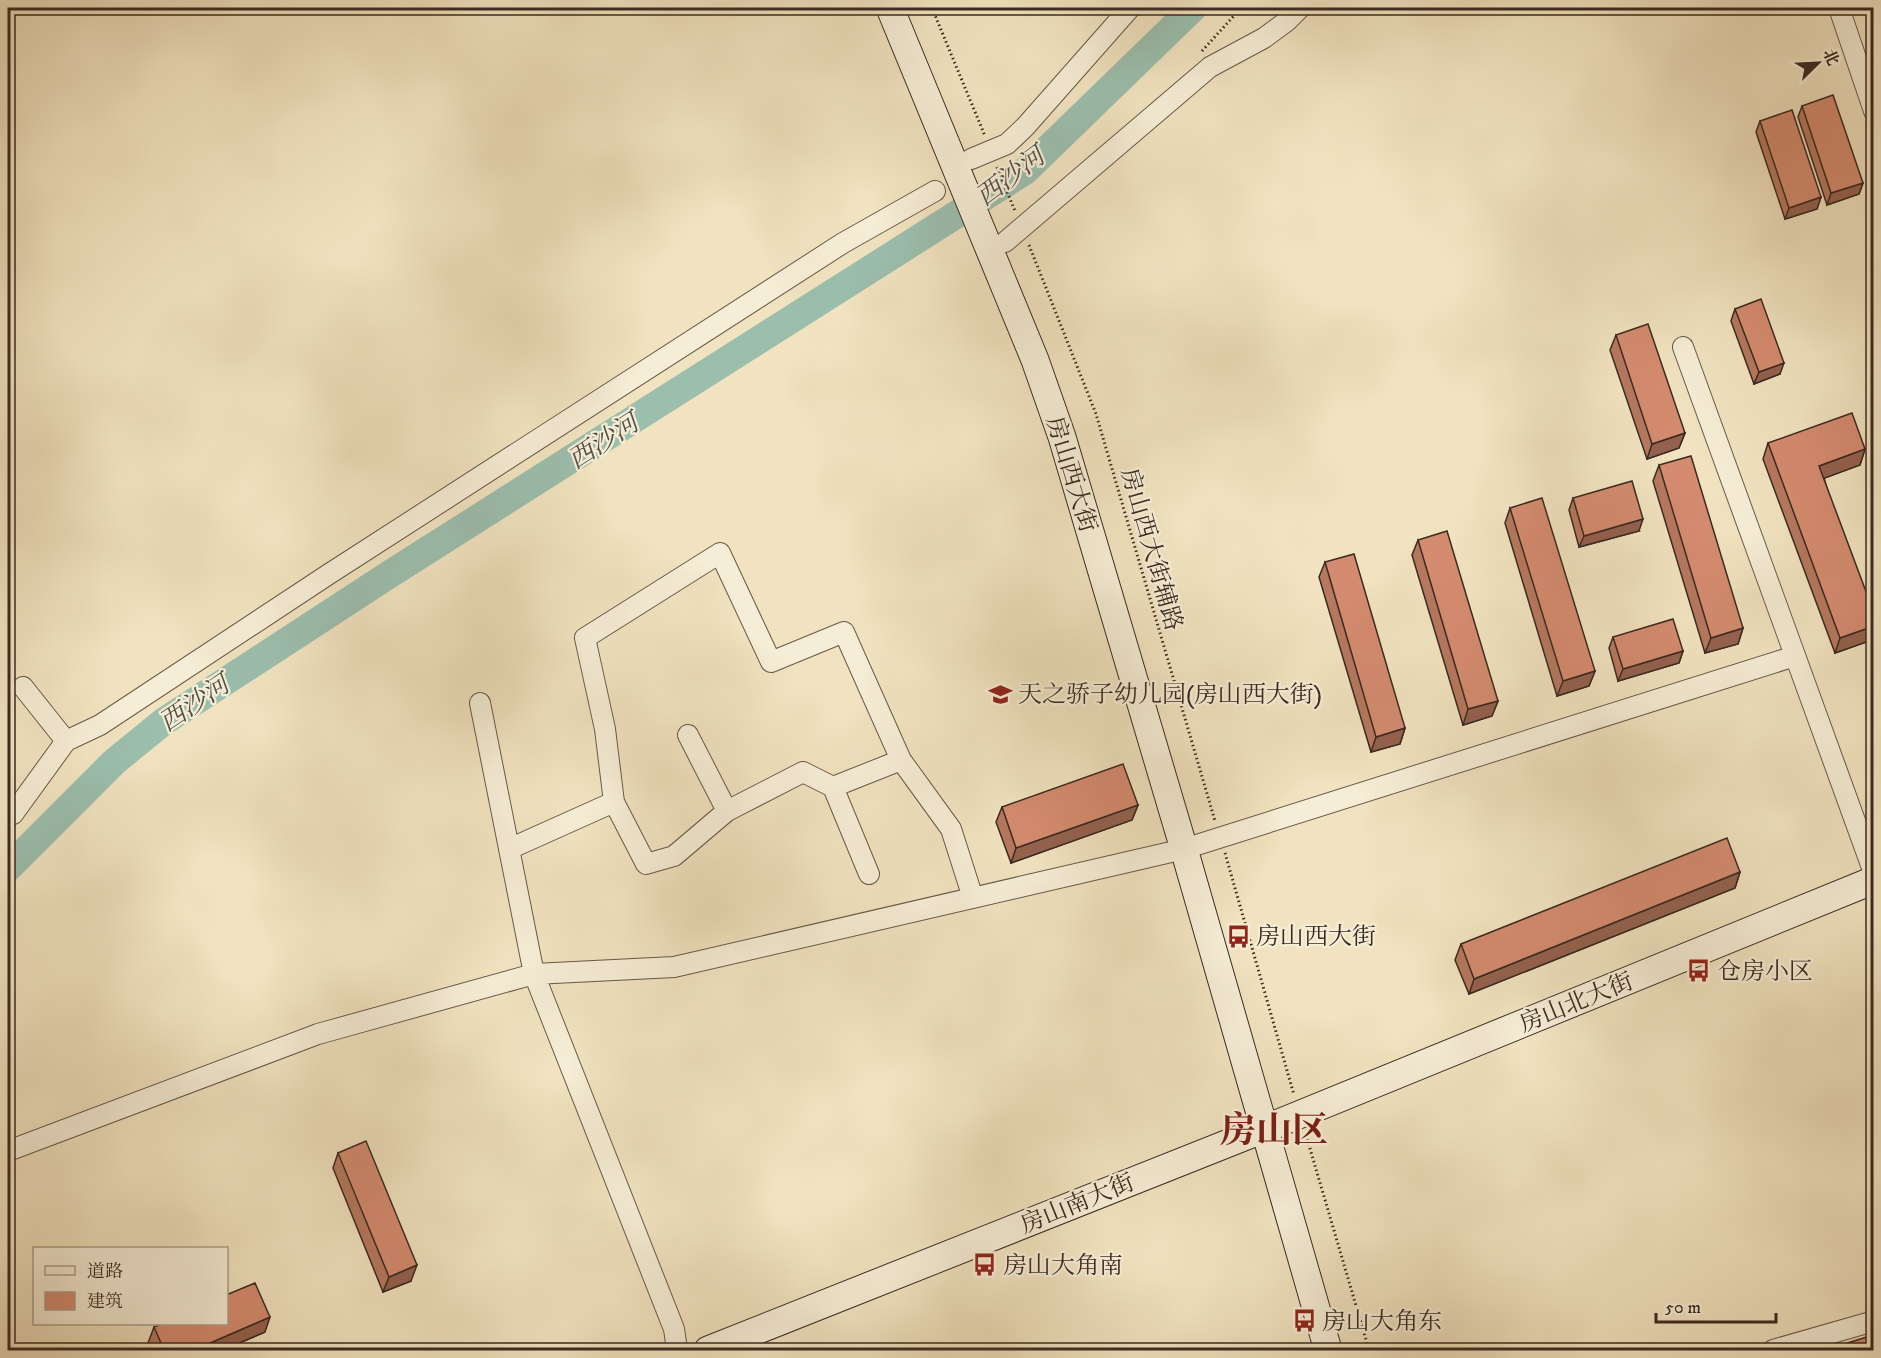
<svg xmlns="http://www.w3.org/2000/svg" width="1881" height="1358" font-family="'IM FELL DW Pica','Noto Serif SC',serif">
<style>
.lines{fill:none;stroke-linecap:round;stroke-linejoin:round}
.river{stroke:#9bbead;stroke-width:28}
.street-casing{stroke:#685849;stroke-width:22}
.secondary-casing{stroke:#3a2a21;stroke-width:29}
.path{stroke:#3a2a21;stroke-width:3;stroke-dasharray:1.5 3;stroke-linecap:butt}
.street{stroke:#f6edd6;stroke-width:20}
.secondary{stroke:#f6edd6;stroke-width:27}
.wall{fill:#b6785f;stroke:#3a2a21;stroke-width:1.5}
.shaded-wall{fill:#94614e;stroke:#3a2a21;stroke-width:1.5}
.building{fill:#d48b6f;stroke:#3a2a21;stroke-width:1.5}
.labels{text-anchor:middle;stroke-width:4.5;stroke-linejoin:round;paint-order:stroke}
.street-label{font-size:24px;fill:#3a2a21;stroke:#f6edd6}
.poi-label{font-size:24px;fill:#3a2a21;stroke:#f6edd6;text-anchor:start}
.water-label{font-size:26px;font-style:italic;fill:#524f44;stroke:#f6edd6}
.town-label{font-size:36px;font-weight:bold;fill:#7a1f14;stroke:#f6edd6}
</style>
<rect width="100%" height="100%" fill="#f1e3c0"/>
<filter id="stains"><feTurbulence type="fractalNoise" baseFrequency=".00333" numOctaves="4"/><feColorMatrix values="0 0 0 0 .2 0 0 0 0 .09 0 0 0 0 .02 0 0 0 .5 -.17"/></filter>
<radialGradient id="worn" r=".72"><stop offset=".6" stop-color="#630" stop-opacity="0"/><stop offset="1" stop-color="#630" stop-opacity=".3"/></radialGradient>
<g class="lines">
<!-- river -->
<path class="river" d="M8,868L114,762L163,722L390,574L1025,171L1193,8"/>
<defs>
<path id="street" d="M1839,8L1874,111
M971,159L1007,144L1025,127L1130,8
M1005,242L1210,67L1264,38L1287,21L1300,8
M1683,347L1874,873
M23,687L66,741L100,725L329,574L843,243L935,191
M480,703L534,974L674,1329L677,1350
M688,735L727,811
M833,787L869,874
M614,802L646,864L674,856L727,811L803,772L833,787L901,760
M8,816L13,814L66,741
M509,849L614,802L605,729L585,638L720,553L771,662L844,632L901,760L951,829L973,898
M8,1151L318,1034L534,974L674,967L1184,849L1795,656
M1773,1350L1874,1321"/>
<path id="secondary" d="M890,8L1035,360L1062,437L1184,849L1328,1350
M708,1350L1264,1129L1874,880"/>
</defs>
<!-- street casing -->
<use href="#street" class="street-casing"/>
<!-- secondary casing -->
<use href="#secondary" class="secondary-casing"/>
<!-- path -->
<path class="path" d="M932,8L985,136
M1202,51L1241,8
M997,167L1015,211
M1029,245L1096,414L1215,821
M1225,853L1294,1095
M1306,1135L1369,1350"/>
<!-- street -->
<use href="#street" class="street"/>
<!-- secondary -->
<use href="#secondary" class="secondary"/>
</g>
<!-- wall -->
<path class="wall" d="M1802,106L1863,183L1859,194L1827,205L1798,117Z
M1760,121L1821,197L1817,209L1785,219L1756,132Z
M1735,309L1780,374L1754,384L1731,321Z
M1616,335L1685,433L1679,448L1647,459L1610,350Z
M1768,443L1865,449L1860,465L1824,478L1872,640L1835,653L1763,459Z
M1659,465L1743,628L1738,644L1705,653L1653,481Z
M1573,498L1639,531L1579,547L1569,510Z
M1510,508L1595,671L1589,686L1557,696L1505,523Z
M1418,540L1498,701L1492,716L1463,725L1412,555Z
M1325,562L1405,728L1400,744L1371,752L1319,577Z
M1613,637L1683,651L1679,663L1618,681L1609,648Z
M1138,805L1132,820L1011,863L996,822L1002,807Z
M1740,872L1735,888L1469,994L1455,960L1461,944Z
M338,1153L411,1281L383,1292L333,1168Z
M154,1327L265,1332L223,1350H152L148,1343Z"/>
<!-- shaded-wall -->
<path class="shaded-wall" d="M1863,183L1859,194L1827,205L1831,193Z
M1821,197L1817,209L1785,219L1789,208Z
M1784,363L1780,374L1754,384L1759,372Z
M1685,433L1679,448L1647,459L1652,444Z
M1865,449L1860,465L1814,482L1819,466Z
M1643,519L1639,531L1579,547L1584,536Z
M1874,626V636L1872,640L1835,653L1840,638Z
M1743,628L1738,644L1705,653L1711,638Z
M1683,651L1679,663L1618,681L1623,669Z
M1595,671L1589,686L1557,696L1563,681Z
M1498,701L1492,716L1463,725L1468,709Z
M1405,728L1400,744L1371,752L1376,737Z
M1138,805L1132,820L1011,863L1016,848Z
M1740,872L1735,888L1469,994L1474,979Z
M417,1265L411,1281L383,1292L389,1277Z
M270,1317L265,1332L223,1350H194Z"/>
<!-- building -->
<path class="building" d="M1833,95L1863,183L1831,193L1802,106Z
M1792,110L1821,197L1789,208L1760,121Z
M1761,299L1784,363L1759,372L1735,309Z
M1648,324L1685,433L1652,444L1616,335Z
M1852,413L1865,449L1819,466L1874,613V626L1840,638L1768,443Z
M1691,456L1743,628L1711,638L1659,465Z
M1632,481L1643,519L1584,536L1573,498Z
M1542,498L1595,671L1563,681L1510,508Z
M1447,531L1498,701L1468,709L1418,540Z
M1354,554L1405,728L1376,737L1325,562Z
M1673,619L1683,651L1623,669L1613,637Z
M1123,764L1138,805L1016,848L1002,807Z
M1727,838L1740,872L1474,979L1461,944Z
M366,1141L417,1265L389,1277L338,1153Z
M255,1283L270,1317L194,1350H164L154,1327L163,1323H226V1295Z
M1870,1336L1874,1347V1350H1843L1841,1345Z"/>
<!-- icons -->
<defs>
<symbol id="school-bare" viewBox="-9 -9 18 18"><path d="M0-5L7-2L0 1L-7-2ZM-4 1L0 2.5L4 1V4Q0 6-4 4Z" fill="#8f2418" stroke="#f6edd6" stroke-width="2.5" paint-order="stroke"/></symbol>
<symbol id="bus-bare" viewBox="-9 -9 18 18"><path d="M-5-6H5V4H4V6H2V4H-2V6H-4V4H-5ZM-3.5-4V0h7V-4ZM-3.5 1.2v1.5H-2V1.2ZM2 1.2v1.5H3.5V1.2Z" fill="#8f2418" stroke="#f6edd6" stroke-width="2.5" paint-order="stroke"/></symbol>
</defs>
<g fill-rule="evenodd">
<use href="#school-bare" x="984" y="678" width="33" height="33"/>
<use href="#bus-bare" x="1222" y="920" width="33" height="33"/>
<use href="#bus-bare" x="1682" y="954" width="33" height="33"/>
<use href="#bus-bare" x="968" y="1248" width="33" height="33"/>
<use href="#bus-bare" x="1288" y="1304" width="33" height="33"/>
</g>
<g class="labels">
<!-- street labels -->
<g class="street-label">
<text transform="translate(1072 474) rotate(73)" y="8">房山西大街</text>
<text transform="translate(1152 549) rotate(74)" y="8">房山西大街辅路</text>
<text transform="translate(1576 1002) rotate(-22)" y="8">房山北大街</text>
<text transform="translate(1077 1203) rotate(-22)" y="8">房山南大街</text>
</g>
<!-- poi labels -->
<g class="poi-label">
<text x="1018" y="702">天之骄子幼儿园(房山西大街)</text>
<text x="1256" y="944">房山西大街</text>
<text x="1717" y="979">仓房小区</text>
<text x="1003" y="1273">房山大角南</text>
<text x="1322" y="1329">房山大角东</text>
</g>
<!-- water labels -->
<g class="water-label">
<text transform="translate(1010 176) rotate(-37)" y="9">西沙河</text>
<text transform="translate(603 441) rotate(-33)" y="9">西沙河</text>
<text transform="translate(194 703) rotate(-34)" y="9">西沙河</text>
</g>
<!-- town labels -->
<g class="town-label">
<text x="1274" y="1142">房山区</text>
</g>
</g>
<!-- margin -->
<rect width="1881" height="1358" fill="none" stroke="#f1e3c0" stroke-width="30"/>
<rect x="9" y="9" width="1863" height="1340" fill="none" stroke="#3a2a21" stroke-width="3"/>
<rect x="15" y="15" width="1851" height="1328" fill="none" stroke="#3a2a21" stroke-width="1.5"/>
<!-- legend -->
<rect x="33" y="1247" width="195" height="78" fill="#f6edd6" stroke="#ab9f8e" stroke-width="1.5"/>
<rect x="45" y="1266" width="30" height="9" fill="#f6edd6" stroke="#ab9f8e" stroke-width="1.5"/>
<text x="87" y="1277" font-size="18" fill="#3a2a21">道路</text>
<rect x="45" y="1292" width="30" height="18" fill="#d48b6f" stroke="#ab9f8e" stroke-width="1.5"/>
<text x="87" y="1307" font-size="18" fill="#3a2a21">建筑</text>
<!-- north arrow -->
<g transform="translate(1818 63) rotate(66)" stroke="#f6edd6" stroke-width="4.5" paint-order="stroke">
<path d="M0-4.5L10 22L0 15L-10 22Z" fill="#3a2a21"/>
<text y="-9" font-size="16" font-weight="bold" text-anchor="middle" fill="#3a2a21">北</text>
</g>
<!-- scale -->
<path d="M1656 1313v9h120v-9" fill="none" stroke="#3a2a21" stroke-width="3"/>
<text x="1665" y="1313" font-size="18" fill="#3a2a21" stroke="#f6edd6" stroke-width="4.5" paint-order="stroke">50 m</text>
<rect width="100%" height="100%" filter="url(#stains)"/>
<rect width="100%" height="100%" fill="url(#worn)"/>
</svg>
